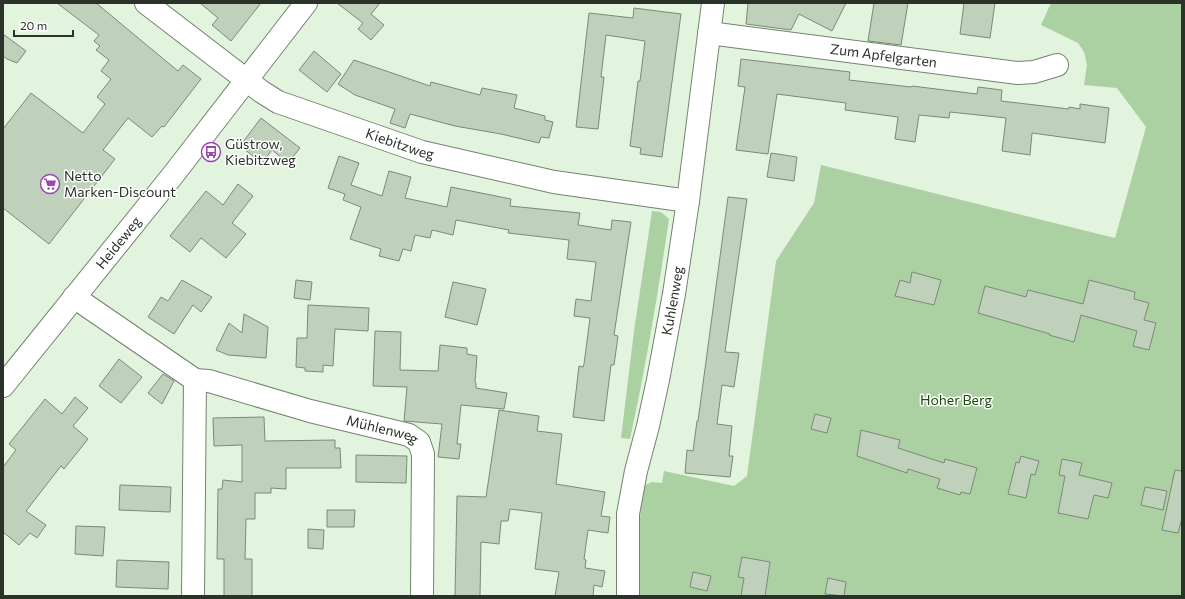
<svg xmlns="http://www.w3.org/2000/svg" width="1185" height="599" font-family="Commissioner,sans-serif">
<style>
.green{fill:#abd0a2}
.building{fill:#bfd0bb;stroke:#7b8a77}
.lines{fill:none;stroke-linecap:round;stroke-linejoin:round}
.minor-casing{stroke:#73836f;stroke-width:24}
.tertiary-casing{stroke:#73836f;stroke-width:24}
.minor{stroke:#fff;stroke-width:22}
.tertiary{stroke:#fff;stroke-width:22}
.labels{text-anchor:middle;stroke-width:3;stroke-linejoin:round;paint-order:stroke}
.street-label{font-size:14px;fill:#2b3229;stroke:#fff}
.poi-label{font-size:14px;fill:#2b3229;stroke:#fff;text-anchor:start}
.park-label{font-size:14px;fill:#1a4b0c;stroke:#fff}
</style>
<rect width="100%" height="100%" fill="#e2f4de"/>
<!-- green -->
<path class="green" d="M1051,3H1182V596H638L636,563L643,486L652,482L662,483L664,471L734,486L747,476L776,261L814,203L821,165L1115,238L1146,127L1117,88L1084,85L1087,65L1084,52L1078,43L1041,25Z
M652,211L661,212L669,219C658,293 646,366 630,439L621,438L634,331Z"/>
<!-- building -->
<path class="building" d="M57,3H96L178,71L183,65L201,79L164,127L162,126L152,137L128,118L103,150L115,159L49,244L3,208V129L31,93L83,133L105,104L97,97L111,79L101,71L109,60L96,50L100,46L94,41L99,35Z
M200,3H261L231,41L212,25L218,18Z
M337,3H380L371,14L384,25L371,40L358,29L363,23Z
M748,3H846L832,31L799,14L791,30L746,24Z
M874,3H908L901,45L868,41Z
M964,3H995L990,38L960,34Z
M634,8L681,14L662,157L640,154L641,148L630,146L638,81H640L645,41L606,35L601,77H604L598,129L576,127L589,13L633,18Z
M3,34L26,51L17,63L7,59L3,56Z
M314,51L341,74L327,92L299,70Z
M741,59L850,72L849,80L911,87L912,86L977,94L978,87L1002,90L1001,101L1069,109V107L1080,109V104L1109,108L1105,143L1032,133L1030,155L1002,151L1006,118L950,112L949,118L919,115L915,142L895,139L898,117L845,110L846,103L777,94L768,154L736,150L745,87L738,86Z
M354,60L430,86L431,82L480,95L482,88L517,95L514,108L545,116V120L553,122L549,138L541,137L539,143L501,134L455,126L410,114L405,128L390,123L395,109L355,95L338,84Z
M261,118L300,148L288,163L272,150L262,163L240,146Z
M771,153L797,157L794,181L767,177Z
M339,156L359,163L351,185L382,196L389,171L411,177L405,198L447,207L451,187L511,199L510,206L580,213L578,225L611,230L612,220L631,222L614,335L618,336L614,365H611L604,421L573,417L579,366L583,367L584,364L590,318L574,316L576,299L591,301L596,262L567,259L569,240L508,233L509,230L456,220L453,235L432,230L430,238L415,235L411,251L403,249L399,261L379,256L381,249L350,239L361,207L343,200L345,194L328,188Z
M238,184L253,196L232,223L246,234L226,258L201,238L190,252L170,236L206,191L223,205Z
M728,197L747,199L725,352L739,353L734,387L722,385L717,424L732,426L729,456H733L730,477L685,473L687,450L693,451L697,421H698Z
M912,272L941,280L934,305L895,296L900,280L910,283Z
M182,280L212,297L201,312L193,305L174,334L148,317L161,297L168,301Z
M296,280L312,282L310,300L294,298Z
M1089,280L1135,292L1134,299L1149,303L1144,320L1156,323L1149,350L1133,346L1137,331L1081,315L1074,342L1049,335L1050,334L978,313L985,286L1026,297L1028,290L1083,304Z
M453,282L486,289L477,325L445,317Z
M308,305L369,308L368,331L335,329L333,366L323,365V372L305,371V368L296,367L297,338H307Z
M244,314L268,327L266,358L228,355L216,350L229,323L242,333Z
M375,331L401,332L400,370L438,371L440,345L467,348V354L477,356L475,382L476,383V388L507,393L504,409L461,405L457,444H461L459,459L438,457L442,424L404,421L407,387L373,386Z
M119,359L142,377L121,403L99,386Z
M163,374L174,381L162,404L148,393Z
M75,397L88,408L73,426L88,439L64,469L61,466L26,511L46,525L37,538L30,533L19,545L3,532V467L16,450L9,444L45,399L62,414Z
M499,410L539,416L537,431L562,434L556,484L605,492L601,516L610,517L608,533L588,530L584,559L586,560L585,568L605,571L602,587L594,585L593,596H555L559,572L535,569L542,513L510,509L508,521H501L499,544L481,542L480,596H455L457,496L486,497Z
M815,414L831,418L827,433L811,429Z
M264,417L265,441L335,440V448H340L341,468H286V489L271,488V493H255V519H246L245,559H252V596H224V559H217L218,489H222L223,480L242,482V445L214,446L213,418Z
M861,430L900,440L898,448L944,463L945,459L977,468L970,494L961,492L960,495L937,488L940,479L908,469L907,473L857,456Z
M356,455L407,456L406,483L356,482Z
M1021,456L1039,461L1035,475L1031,474L1026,498L1008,494L1016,462L1019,463Z
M1062,459L1082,463L1079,475L1112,483L1108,498L1094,495L1088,519L1058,513L1065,476L1059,475Z
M1175,470L1182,471V518L1178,533L1162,530Z
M120,485L171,487L170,512L119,510Z
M1145,487L1167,491L1163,510L1141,505Z
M327,510H355L354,527H327Z
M76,526L105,527L103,556L75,554Z
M308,529L324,530L323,549L308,548Z
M742,557L770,562L765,596H741L744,578L738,577Z
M117,560L169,562L168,589L116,587Z
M693,572L711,576L707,591L690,587Z
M828,578L846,582L844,596L825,594Z"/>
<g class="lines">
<defs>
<g id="minor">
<path id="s1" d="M146,3L262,92L278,102L422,152L554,182L688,201"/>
<path id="s2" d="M709,33L1018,73L1034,72L1057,65"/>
<path id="s3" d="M74,297L195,380L209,381L310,411L409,435L419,442L423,454L422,596"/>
<path d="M193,596L195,380"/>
<path id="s4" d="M628,596V514L636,471L648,426L658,380L674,294L688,201L713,3"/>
</g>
<g id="tertiary">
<path id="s5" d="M3,386L173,175L306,3"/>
</g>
</defs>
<!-- minor casing -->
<use href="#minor" class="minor-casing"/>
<!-- tertiary casing -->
<use href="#tertiary" class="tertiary-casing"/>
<!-- minor -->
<use href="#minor" class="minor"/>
<!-- tertiary -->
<use href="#tertiary" class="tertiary"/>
</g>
<!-- icons -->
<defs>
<symbol id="bus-ring" viewBox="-11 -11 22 22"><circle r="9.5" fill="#fff" stroke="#9d45b2" stroke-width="1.5"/><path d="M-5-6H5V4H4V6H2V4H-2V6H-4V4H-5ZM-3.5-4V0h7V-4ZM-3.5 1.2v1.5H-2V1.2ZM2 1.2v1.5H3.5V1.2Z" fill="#9d45b2"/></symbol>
<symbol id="supermarket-ring" viewBox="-11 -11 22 22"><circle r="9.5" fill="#fff" stroke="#9d45b2" stroke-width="1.5"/><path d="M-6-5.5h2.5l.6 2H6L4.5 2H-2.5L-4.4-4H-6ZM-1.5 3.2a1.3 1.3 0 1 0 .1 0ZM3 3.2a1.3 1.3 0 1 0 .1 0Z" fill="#9d45b2"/></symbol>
</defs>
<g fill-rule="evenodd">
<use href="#bus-ring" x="200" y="141" width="22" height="22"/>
<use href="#supermarket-ring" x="39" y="173" width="22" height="22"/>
</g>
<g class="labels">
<!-- street labels -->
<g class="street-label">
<text dy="5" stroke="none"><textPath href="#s2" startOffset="176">Zum Apfelgarten</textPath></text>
<text dy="5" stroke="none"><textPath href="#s1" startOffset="294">Kiebitzweg</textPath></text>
<text dy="5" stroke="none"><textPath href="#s5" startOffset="184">Heideweg</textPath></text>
<text dy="5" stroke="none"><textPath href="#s4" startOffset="300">Kuhlenweg</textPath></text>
<text dy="5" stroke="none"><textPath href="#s3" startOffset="341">Mühlenweg</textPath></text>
</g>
<!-- poi labels -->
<g class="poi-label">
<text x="225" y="149">Güstrow,<tspan x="225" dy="16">Kiebitzweg</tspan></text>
<text x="64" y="181">Netto<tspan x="64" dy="16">Marken-Discount</tspan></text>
</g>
<!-- park labels -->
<g class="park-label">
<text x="956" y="405">Hoher Berg</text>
</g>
</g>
<!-- border -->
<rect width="1185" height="599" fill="none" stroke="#2b3229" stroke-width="8"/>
<!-- scale -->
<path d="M14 30v6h59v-6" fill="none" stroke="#2b3229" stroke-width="2"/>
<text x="20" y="30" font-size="12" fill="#2b3229" stroke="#ffffff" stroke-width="3" paint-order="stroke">20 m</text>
</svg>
